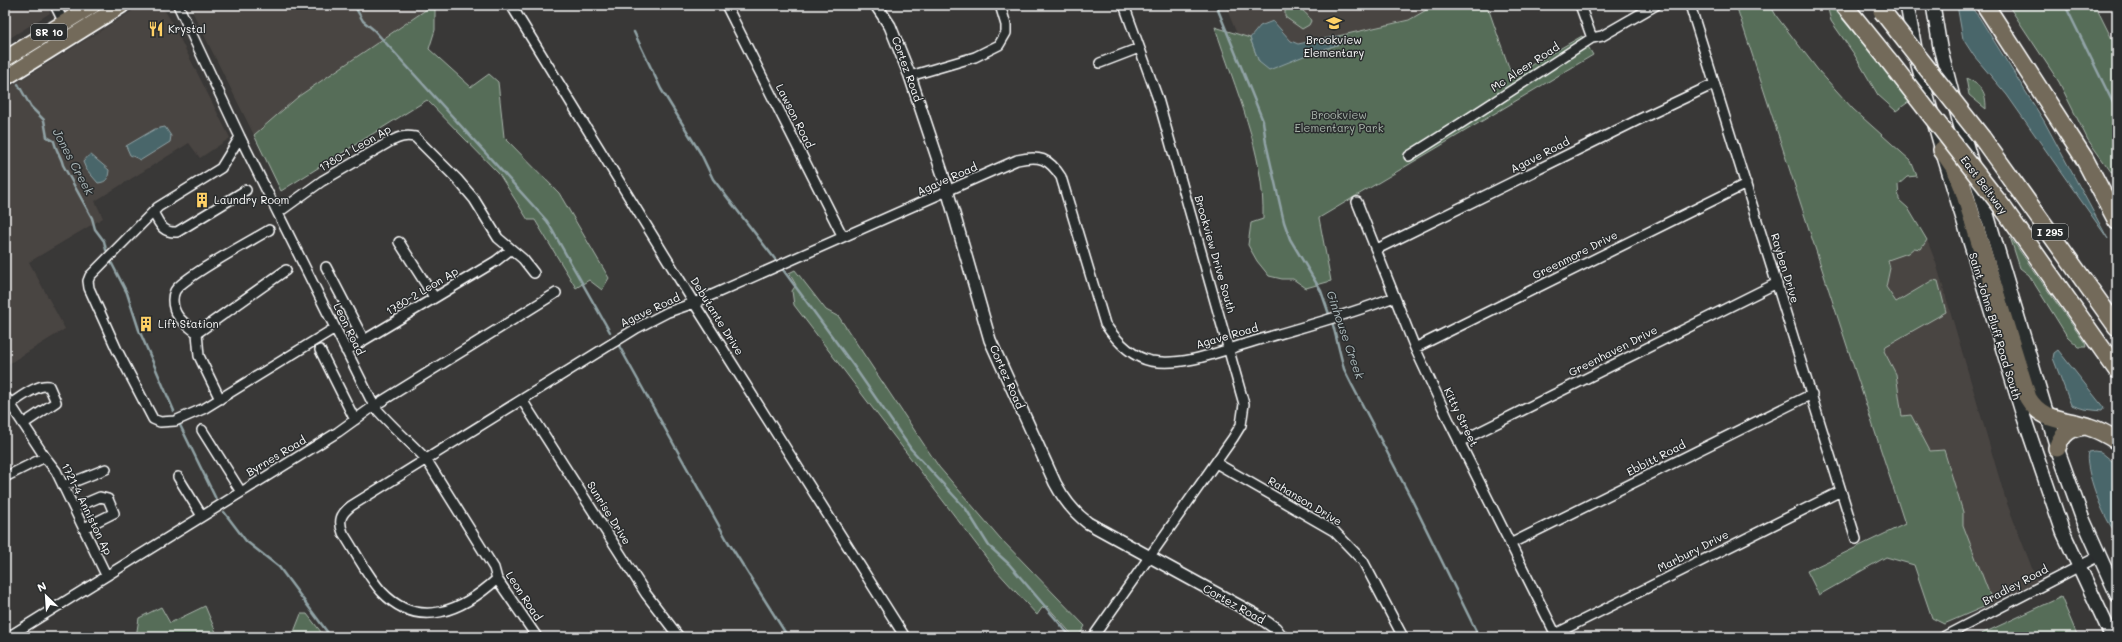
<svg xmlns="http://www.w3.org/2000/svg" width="2122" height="642" font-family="Mali,sans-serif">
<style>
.built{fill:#4a4542}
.green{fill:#566d59;stroke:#aab6ac}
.water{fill:#48666a;stroke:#91a3a6}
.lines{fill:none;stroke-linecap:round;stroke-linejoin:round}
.stream{stroke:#91a3a6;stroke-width:2.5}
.minor-casing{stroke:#fff;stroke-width:12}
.tertiary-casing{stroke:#fff;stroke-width:14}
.secondary-casing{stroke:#fff;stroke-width:16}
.trunk-casing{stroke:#fff;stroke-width:18}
.motorway-casing{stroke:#fff;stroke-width:20}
.minor{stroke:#2a2d2e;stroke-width:9}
.tertiary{stroke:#2a2d2e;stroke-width:11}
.secondary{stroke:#2a2d2e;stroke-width:13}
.trunk{stroke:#736b5a;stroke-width:15}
.motorway{stroke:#736b5a;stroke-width:17}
.motorway-bridge-casing{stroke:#fff;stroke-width:20;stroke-linecap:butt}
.motorway-bridge{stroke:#736b5a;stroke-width:17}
.labels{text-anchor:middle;stroke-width:3;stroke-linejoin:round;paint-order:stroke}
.shield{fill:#2a2d2e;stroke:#bfc0c0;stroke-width:1}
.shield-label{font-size:10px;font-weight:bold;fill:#fff}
.poi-label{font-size:11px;fill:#fff;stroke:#2a2d2e;text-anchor:start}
.street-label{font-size:11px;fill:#fff;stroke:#2a2d2e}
.park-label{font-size:11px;fill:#aab6ac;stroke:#2a2d2e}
.water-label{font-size:12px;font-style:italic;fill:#adbabc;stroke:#2a2d2e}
</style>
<rect width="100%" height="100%" fill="#393837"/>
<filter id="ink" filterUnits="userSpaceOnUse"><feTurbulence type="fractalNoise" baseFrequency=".025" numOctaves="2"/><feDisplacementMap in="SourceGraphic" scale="8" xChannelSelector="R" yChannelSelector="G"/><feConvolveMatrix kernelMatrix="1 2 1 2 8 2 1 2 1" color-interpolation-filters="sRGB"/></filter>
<g filter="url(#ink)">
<!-- built -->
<path class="built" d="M5,5H47L50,13L5,41Z
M142,5H161L170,19L230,138L200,158L189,143L95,201L103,218L29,262L65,329L5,366V90Z
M189,5H433L299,96L254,135Z
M1225,5H1435L1409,20L1298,44L1291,41L1273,21L1260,26L1250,38L1237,34Z
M1927,240L1936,263L2006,501L2037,581L1986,606L1991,598L1963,525V512L1945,450L1930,451L1911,415L1902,416L1896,374L1884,351L1933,280L1896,302L1886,287L1890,268L1888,260L1908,253L1914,248L1921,249Z"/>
<!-- green -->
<path class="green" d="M433,5H435V30L429,49L471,87L489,74L498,82L504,137L559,193L609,278L602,290L589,280L576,288L535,220H528L499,174L427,100L281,191L254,135L299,96Z
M1289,5C1297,5 1308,13 1311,21L1309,25L1302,29L1285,17V11Z
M1435,5H1487L1512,76L1582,36L1593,55L1319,218L1331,281L1306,288L1293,279H1282L1269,276L1257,261L1248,245L1251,223L1263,219C1265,153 1235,89 1215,27L1250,38L1259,62L1309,54L1346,42L1338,36L1409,20Z
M1736,5H1770L1777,17L1818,70L1853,109L1911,161L1917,176L1907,177L1898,185L1899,200L1908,208L1927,240L1921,249L1914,248L1908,253L1888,260L1890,268L1886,287L1896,302L1933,280L1938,281L1946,312L1886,346L1884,351L1896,374L1902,416L1911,415L1930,451L1944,450L1963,512V525L1991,598L1986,606L1944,624L1932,618L1914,565L1886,557L1819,595L1807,571L1905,524Z
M2008,5H2095L2117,49V180L2088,140L2059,82Z
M1828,9L1836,11L1910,101L1896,111L1878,95L1854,54L1831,21Z
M1966,78C1982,86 1986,91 1986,109L1969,95Z
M2010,237L2085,343L2086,347H2079L2067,336L2029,275L2020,268Z
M795,270L826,310L839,317L939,467L1000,538L1085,626L1079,636L1074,637L1047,606L1042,608L1037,615L995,569L794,305L792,291L796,285L789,273Z
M2061,597L2078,637H1975Z
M205,606L218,637H136L139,618L161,607L170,623Z
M301,614H307L325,637H292Z"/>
<!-- water -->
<path class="water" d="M1957,5H1969L1979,17L2044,121L2108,239L2007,95L1974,56L1963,39Z
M1273,21L1291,41L1298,44L1338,36L1346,42L1309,54L1269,70L1259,62L1250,38L1260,26Z
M165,127L171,136L170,142L141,160L130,155L126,146L155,129Z
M90,154L109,170C108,179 107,182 98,183L86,169L83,162Z
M2058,350L2104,408L2102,411L2084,409L2071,405L2053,358L2054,353Z
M2094,451L2101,452L2117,465V534C2105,523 2083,467 2088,452Z"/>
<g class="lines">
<!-- stream -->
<path class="stream" d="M354,5L363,21L374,30L547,221L610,332
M1216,5L1263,121L1266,143L1284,222L1290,239L1321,291L1330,317
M2065,5L2117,111
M634,32L661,89L701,154L713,179L778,263
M18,84L31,107L44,120L47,137L54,141C56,151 61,156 63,165L92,218L95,229L104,241L106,250
M110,260L127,293L139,330L174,411
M781,267L853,365L911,449L966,509L989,546L1009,564L1071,637
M1332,321L1344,369L1352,385L1410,496L1479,637
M618,344L727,540L788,637
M179,423L216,499
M224,512L246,541L279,567L331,637"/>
<defs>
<path id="minor" d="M55,5L64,23
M178,5L240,137L374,406C390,425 409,441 426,459L494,568L497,579L537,637
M511,5L694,303L905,637
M726,5L843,237
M1580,5L1592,38
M1690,5L1856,539
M1100,63L1139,48
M910,76L975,57L999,45L1006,33V25L1000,5
M240,137L221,168L158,207L90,276L88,281L89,288L117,350L153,419L160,422L175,421L205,408L335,328
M1409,156C1471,118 1531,77 1592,38L1602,36L1656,5
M1357,202L1415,348L1450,423L1557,637
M153,212C160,224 162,233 177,232L246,190
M279,212L322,181L391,141C400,137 405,135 415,137L457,179L474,199L498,238L523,259L534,273
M399,242L434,297
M1377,249L1640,119L1714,84
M326,267L364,340
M197,333C185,323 173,317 173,300C173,297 174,293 175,291C183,277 251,241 269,230
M1415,348L1746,184
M320,350L355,420
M346,351L496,261L510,250
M5,396L45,457L56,471L106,575
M220,399L199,356L197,333L286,270
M522,400L646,594L679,637
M10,404C20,398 37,384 49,386L56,402L23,424
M202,430L241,492
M1459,442L1777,283
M1216,463L1334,531L1363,561L1403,637
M5,477L45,457
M178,477L202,516
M63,486L106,469
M74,508L100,497L108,499L114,513L84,528
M1510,544L1812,394
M497,579C463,610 419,631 382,592C368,577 355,551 343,533C338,520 341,514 351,506L637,328L668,312L694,303L1017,160C1039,155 1049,158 1061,177L1105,324C1116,340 1131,357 1151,361C1185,367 1223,350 1255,341C1302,327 1349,315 1394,297
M1555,634L1841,491
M8,637L338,432L374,406L556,293
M1093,637L1233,438L1241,425L1244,404L1158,99L1124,5
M1943,637L2099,556"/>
<path id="tertiary" d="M876,5L890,26L910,76L942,172L990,340L1055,483C1064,500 1073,512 1088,523L1256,615L1275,628L1282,637"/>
<path id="secondary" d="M1907,5L1918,65L1942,150L2022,412L2063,532L2112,637
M1933,5L1940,47L1960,124L2057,448L2082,517L2117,595"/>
<path id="trunk" d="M5,59L93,5
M5,78L122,5"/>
<path id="motorway" d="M1844,5L1889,61
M1985,5L2084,158L2117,221
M1982,138L2117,327
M1942,150L1956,170L1962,185L2028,398C2042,422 2065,419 2089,427C2099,430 2108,435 2117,441
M2003,208L2117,370
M2057,448C2062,433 2071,427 2086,426"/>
</defs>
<!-- minor casing -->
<use href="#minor" class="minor-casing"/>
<!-- tertiary casing -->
<use href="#tertiary" class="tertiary-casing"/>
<!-- secondary casing -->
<use href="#secondary" class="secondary-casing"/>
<!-- trunk casing -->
<use href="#trunk" class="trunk-casing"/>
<!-- motorway casing -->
<use href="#motorway" class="motorway-casing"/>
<!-- minor -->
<use href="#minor" class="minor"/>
<!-- tertiary -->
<use href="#tertiary" class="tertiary"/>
<!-- secondary -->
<use href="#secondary" class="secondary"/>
<!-- trunk -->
<use href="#trunk" class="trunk"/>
<!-- motorway -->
<use href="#motorway" class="motorway"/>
<defs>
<path id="motorway-bridge" d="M1882,11L1982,138
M1889,61L2003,208"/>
</defs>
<!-- motorway-bridge casing -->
<use href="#motorway-bridge" class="motorway-bridge-casing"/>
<!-- motorway-bridge -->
<use href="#motorway-bridge" class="motorway-bridge"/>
</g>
</g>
<!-- icons -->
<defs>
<symbol id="school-bare" viewBox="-9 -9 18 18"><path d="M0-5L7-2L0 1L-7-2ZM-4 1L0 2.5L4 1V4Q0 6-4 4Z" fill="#ffd166" stroke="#2a2d2e" stroke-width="2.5" paint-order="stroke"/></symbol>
<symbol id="restaurant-bare" viewBox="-9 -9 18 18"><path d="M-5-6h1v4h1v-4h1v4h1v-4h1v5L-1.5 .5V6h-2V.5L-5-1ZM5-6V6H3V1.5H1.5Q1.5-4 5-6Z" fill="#ffd166" stroke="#2a2d2e" stroke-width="2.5" paint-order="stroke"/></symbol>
<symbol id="building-bare" viewBox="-9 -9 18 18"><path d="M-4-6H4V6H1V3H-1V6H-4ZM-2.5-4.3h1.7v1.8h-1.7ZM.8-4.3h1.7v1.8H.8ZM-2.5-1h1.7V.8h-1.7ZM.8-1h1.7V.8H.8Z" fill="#ffd166" stroke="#2a2d2e" stroke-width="2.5" paint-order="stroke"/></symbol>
</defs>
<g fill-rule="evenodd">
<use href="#school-bare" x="1323" y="12" width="22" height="22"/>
<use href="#restaurant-bare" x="145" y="18" width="22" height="22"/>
<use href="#building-bare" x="191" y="189" width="22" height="22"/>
<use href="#building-bare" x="135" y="313" width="22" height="22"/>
</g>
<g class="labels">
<!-- shield labels -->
<g class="shield">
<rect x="31" y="24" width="36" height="16" rx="3"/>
<rect x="2032" y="224" width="36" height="16" rx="3"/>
</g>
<g class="shield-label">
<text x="49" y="36">SR 10</text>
<text x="2050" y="236">I 295</text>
</g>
<!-- poi labels -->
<g class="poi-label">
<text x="168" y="33">Krystal</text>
<text x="1334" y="44" text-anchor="middle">Brookview<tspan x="1334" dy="13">Elementary</tspan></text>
<text x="214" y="204">Laundry Room</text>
<text x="158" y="328">Lift Station</text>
</g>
<!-- street labels -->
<g class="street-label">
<text transform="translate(1525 67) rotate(-33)" y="4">Mc Aleer Road</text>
<text transform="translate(907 69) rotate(70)" y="4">Cortez Road</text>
<text transform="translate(795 116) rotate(63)" y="4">Lawson Road</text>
<text transform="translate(355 148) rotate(-30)" y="4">1780-1 Leon Ap</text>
<text transform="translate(1540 155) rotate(-27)" y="4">Agave Road</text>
<text transform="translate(947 179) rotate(-24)" y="4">Agave Road</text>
<text transform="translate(1984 185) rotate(53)" y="4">East Beltway</text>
<text transform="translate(1215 254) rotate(74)" y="4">Brookview Drive South</text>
<text transform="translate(1575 255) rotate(-27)" y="4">Greenmore Drive</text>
<text transform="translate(1785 268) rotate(73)" y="4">Rayben Drive</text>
<text transform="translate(422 291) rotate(-31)" y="4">1780-2 Leon Ap</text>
<text transform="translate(650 310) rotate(-25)" y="4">Agave Road</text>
<text transform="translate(717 316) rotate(58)" y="4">Debutante Drive</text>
<text transform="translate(1995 326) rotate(73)" y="4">Saint Johns Bluff Road South</text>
<text transform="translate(349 329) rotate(64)" y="4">Leon Road</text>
<text transform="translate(1227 336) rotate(-16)" y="4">Agave Road</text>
<text transform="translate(1613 351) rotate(-27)" y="4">Greenhaven Drive</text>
<text transform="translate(1007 377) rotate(66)" y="4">Cortez Road</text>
<text transform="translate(1461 417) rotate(64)" y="4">Kitty Street</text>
<text transform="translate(276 456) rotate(-31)" y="4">Byrnes Road</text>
<text transform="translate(1656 458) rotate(-27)" y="4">Ebbitt Road</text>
<text transform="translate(1305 501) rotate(31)" y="4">Rahanson Drive</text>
<text transform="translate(87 509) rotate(64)" y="4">1721-4 Anniston Ap</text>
<text transform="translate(609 513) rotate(58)" y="4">Sunrise Drive</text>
<text transform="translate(1693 551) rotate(-27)" y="4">Marbury Drive</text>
<text transform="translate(2015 585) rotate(-28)" y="4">Bradley Road</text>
<text transform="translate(524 596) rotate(57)" y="4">Leon Road</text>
<text transform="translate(1234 604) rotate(29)" y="4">Cortez Road</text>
</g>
<!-- park labels -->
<g class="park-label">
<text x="1339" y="119">Brookview<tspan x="1339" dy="13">Elementary Park</tspan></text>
</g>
<!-- water labels -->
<g class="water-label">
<text transform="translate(73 162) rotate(62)" y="4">Jones Creek</text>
<text transform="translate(1345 335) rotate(71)" y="4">Ginhouse Creek</text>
</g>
</g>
<!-- margin -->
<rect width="2122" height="642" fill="none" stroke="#2a2d2e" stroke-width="20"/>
<rect x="10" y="10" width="2102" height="622" fill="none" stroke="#fff" stroke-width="1.5" filter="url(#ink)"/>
<!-- north arrow -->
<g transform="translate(46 596) rotate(335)" stroke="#2a2d2e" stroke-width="3" paint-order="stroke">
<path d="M0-3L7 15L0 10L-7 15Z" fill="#ffffff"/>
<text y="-6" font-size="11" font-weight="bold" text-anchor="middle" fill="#ffffff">N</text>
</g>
</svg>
